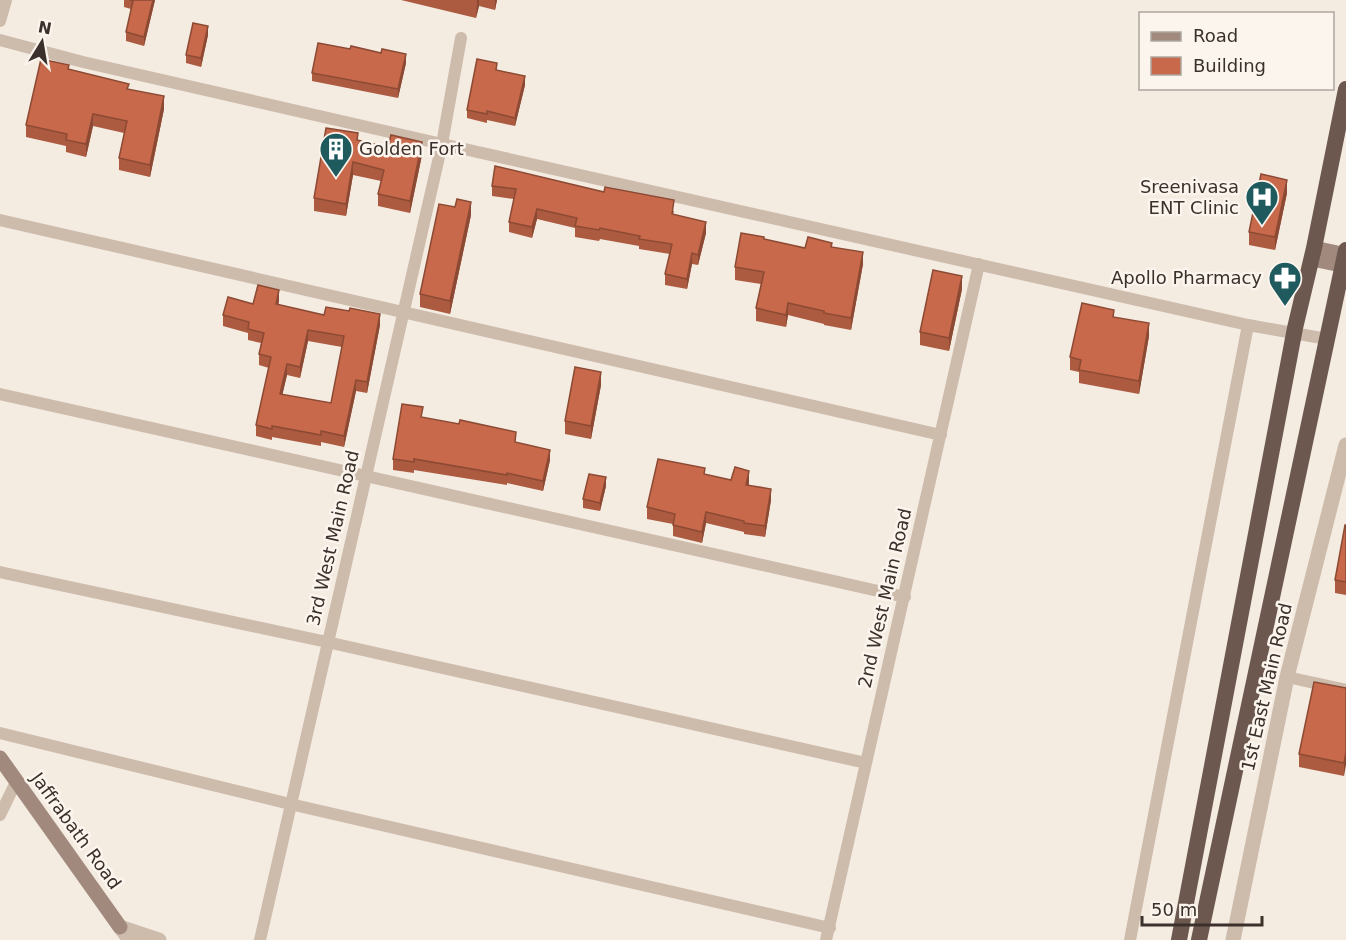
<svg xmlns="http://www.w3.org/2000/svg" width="1346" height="940" font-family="'DejaVu Sans',sans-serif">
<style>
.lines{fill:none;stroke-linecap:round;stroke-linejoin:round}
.minor{stroke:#cdbbac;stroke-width:12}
.tertiary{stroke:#cdbbac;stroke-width:15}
.secondary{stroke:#a18a7d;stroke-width:15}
.trunk{stroke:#6c584f;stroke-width:16}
.wall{fill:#ac5a40;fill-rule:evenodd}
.shaded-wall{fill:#8c4a34}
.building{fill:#c8694b;stroke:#8c4a34;stroke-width:1.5;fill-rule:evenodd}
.labels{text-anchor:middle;stroke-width:5;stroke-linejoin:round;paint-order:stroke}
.poi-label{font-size:18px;fill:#3b302b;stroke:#fbf5ee;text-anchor:end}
.street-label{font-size:18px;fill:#3b302b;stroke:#fbf5ee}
</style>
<rect width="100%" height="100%" fill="#f4ebe1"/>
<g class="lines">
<!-- minor -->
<path class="minor" d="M0,21L6,0
M0,40L83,62L442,144L1248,325L1327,339
M0,220L941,435
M0,394L905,597
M0,572L327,642L866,763
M1287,677L1346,690
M0,733L290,804L830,928
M0,815L16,782
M260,940L442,144L461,38
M826,940L979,264
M1130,940L1248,325"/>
<!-- tertiary -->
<path class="tertiary" d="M130,940L120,927L159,940
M1233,940L1287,677L1346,445"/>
<!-- secondary -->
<path class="secondary" d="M1314,248L1346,255
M1312,259L1346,266
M0,758L120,927"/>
<!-- trunk -->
<path class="trunk" d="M1179,940L1295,328L1314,248L1346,89
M1199,940L1346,250"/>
</g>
<!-- wall -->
<path class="wall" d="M124,0H155L144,46L126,41V32L131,9L124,7Z
M401,0H497L495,10L479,6L476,18Z
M208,35L201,67L186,63V55Z
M406,63L398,98L312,81V73Z
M69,69L129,89L164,109L150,177L119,170V158L124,133L93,126L86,157L66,152V146L26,137V125Z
M497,70L525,85L515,126L487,120V123L467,118V110Z
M358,140L422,155L410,213L378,206V194L381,181L353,175L346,216L314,211V198Z
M492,186L674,211L673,215L706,233L698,265L692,264L687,289L665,285V274L670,254L639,249V246L600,239L599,241L575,237V228L537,219L532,238L509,232V222L514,199L492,196Z
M1287,193L1275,250L1249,245V232Z
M471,215L450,314L420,307V294Z
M764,239L805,248L832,247L863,264L851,330L824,325V324L788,315L786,327L756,321V308L761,284L735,280V267Z
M962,289L949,351L920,345V332Z
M279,301L278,305L324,315L380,325L367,393L356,391L344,447L321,442V446L272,437V440L256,436V425L269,368L259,365V354L261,343L248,340V333L223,326V315ZM308,341L342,347L331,403L282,395L287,375L300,378Z
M1114,317L1149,336L1139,394L1079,383V372L1070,370V357Z
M601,385L591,439L565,434V421Z
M423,418L516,443L550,460L543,491L507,483V485L414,470V473L393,470V459Z
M705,475L731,480L749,482V486L771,500L765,537L744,534V532L706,523L702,543L673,536V524L647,519V507Z
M606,486L600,511L583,508V499Z
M1346,525V595L1335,593V580Z
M1346,688L1344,776L1299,767V754Z"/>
<!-- shaded-wall -->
<path class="shaded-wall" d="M153,0H155L144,46V37Z
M477,0H479V6L476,18Z
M495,0H497L495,10Z
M208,26V35L201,67V58Z
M406,54V63L398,98V89Z
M525,76V85L515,126V118Z
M164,96V109L150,177V165Z
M93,114V126L86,157V144Z
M422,142V155L410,213V201Z
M353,162V175L346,216V204Z
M1287,180V193L1275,250V237Z
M471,202V215L450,314V301Z
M537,209V219L532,238V227Z
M706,222V233L698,265V255Z
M863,252V264L851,330V318Z
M692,253V264L687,289V279Z
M962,276V289L949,351V338Z
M279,290V301L276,315V304Z
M788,303V315L786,327V315Z
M380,314V325L367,393V382Z
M1149,323V336L1139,394V381Z
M308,330V341L300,378V367Z
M287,364V375L280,405V394Z
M601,372V385L591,439V426Z
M356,380V391L344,447V436Z
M550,450V460L543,491V481Z
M749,471V482L746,497V485Z
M606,477V486L600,511V503Z
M771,489V500L765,537V526Z
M706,512V523L702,543V532Z
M1346,752V765L1344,776V763Z"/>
<!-- building -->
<path class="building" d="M130,0H153L144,37L126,32L133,1Z
M193,23L208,26L201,58L186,55Z
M318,43L350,49L351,46L381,53L382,49L406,54L398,89L312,73Z
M41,59L69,65L68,69L129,84L127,89L164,96L150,165L119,158L127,121L93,114L86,144L66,140L67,134L26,125Z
M477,59L497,63L496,70L525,76L515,118L487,111V114L467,110Z
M326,128L358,133L357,140L388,147L391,135L422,142L410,201L378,194L384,170L353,162L346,204L314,198Z
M495,166L604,192L605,187L674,200L672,214L706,222L698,255L692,253L687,279L665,274L672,244L639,239L640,236L600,228L599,230L575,226L577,218L537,209L532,227L509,222L516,189L492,186Z
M1261,174L1287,180L1275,237L1249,232Z
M457,199L471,202L450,301L420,294L439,204L455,207Z
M741,233L764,237V239L805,248L808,237L832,243L831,247L863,252L851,318L824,313V311L788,303L786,315L756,308L764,272L735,267Z
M933,270L962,276L949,338L920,332Z
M258,285L279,290L276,304L324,315L326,307L349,311L350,308L380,314L367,382L356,380L344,436L321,431V435L272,426V429L256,425L271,357L259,354L264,333L248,329L249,322L223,315L228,297L253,304ZM308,330L344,336L331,403L280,394L287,364L300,367Z
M1082,303L1114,310L1113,317L1149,323L1139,381L1079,370L1081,360L1070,357Z
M575,367L601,372L591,426L565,421Z
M402,404L423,407L421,417L459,424L460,420L516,432L515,442L550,450L543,481L507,473V475L414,459V462L393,459Z
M658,459L705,468L704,474L731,480L735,467L749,471L746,485L771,489L765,526L744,523V521L706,512L702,532L673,525L675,514L647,507Z
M589,474L606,477L600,503L583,499Z
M1345,525H1346V582L1335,580Z
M1314,682L1346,688V752L1344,763L1299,754Z"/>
<!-- icons -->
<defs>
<symbol id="building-pin" viewBox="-11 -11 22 30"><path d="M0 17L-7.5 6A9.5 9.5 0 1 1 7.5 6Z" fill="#1f5a5e" stroke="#fbf5ee"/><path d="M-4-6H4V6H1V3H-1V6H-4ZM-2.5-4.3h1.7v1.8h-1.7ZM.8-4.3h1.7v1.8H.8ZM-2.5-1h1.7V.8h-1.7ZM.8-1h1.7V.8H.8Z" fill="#fff"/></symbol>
<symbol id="hospital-pin" viewBox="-11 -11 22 30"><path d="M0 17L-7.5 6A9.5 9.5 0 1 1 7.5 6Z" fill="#1f5a5e" stroke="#fbf5ee"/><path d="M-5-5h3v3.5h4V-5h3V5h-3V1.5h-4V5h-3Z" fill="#fff"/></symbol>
<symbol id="pharmacy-pin" viewBox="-11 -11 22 30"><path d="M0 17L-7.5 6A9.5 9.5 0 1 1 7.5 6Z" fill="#1f5a5e" stroke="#fbf5ee"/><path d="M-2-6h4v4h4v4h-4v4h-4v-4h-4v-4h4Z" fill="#fff"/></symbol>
</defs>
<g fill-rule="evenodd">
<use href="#building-pin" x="317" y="130" width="38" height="52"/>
<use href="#hospital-pin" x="1243" y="178" width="38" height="52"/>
<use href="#pharmacy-pin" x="1266" y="259" width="38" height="52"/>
</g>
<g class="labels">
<!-- poi labels -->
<g class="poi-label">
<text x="359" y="155" text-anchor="start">Golden Fort</text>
<text x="1239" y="193">Sreenivasa<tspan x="1239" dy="21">ENT Clinic</tspan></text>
<text x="1262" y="284">Apollo Pharmacy</text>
</g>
<!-- street labels -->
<g class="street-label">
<text transform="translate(333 538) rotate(-77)" y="6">3rd West Main Road</text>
<text transform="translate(885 598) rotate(-77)" y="6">2nd West Main Road</text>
<text transform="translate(1267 687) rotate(-77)" y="6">1st East Main Road</text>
<text transform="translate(76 831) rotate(54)" y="6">Jaffrabath Road</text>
</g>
</g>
<!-- legend -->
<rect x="1139" y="12" width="195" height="78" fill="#fbf5ee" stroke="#aea6a0" stroke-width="1.5"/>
<rect x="1151" y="32" width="30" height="9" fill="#a18a7d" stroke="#aea6a0" stroke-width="1.5"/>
<text x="1193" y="42" font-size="18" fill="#3b302b">Road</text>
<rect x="1151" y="57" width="30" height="18" fill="#c8694b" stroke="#aea6a0" stroke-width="1.5"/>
<text x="1193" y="72" font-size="18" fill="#3b302b">Building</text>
<!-- north arrow -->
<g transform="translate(42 42) rotate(11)" stroke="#fbf5ee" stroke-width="4.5" paint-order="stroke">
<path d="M0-4.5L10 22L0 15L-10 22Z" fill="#3b302b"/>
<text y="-9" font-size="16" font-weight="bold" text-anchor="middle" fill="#3b302b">N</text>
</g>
<!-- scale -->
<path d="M1142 916v9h120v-9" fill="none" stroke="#3b302b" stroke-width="3"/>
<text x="1151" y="916" font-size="18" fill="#3b302b" stroke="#fbf5ee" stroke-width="4.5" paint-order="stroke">50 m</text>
</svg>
